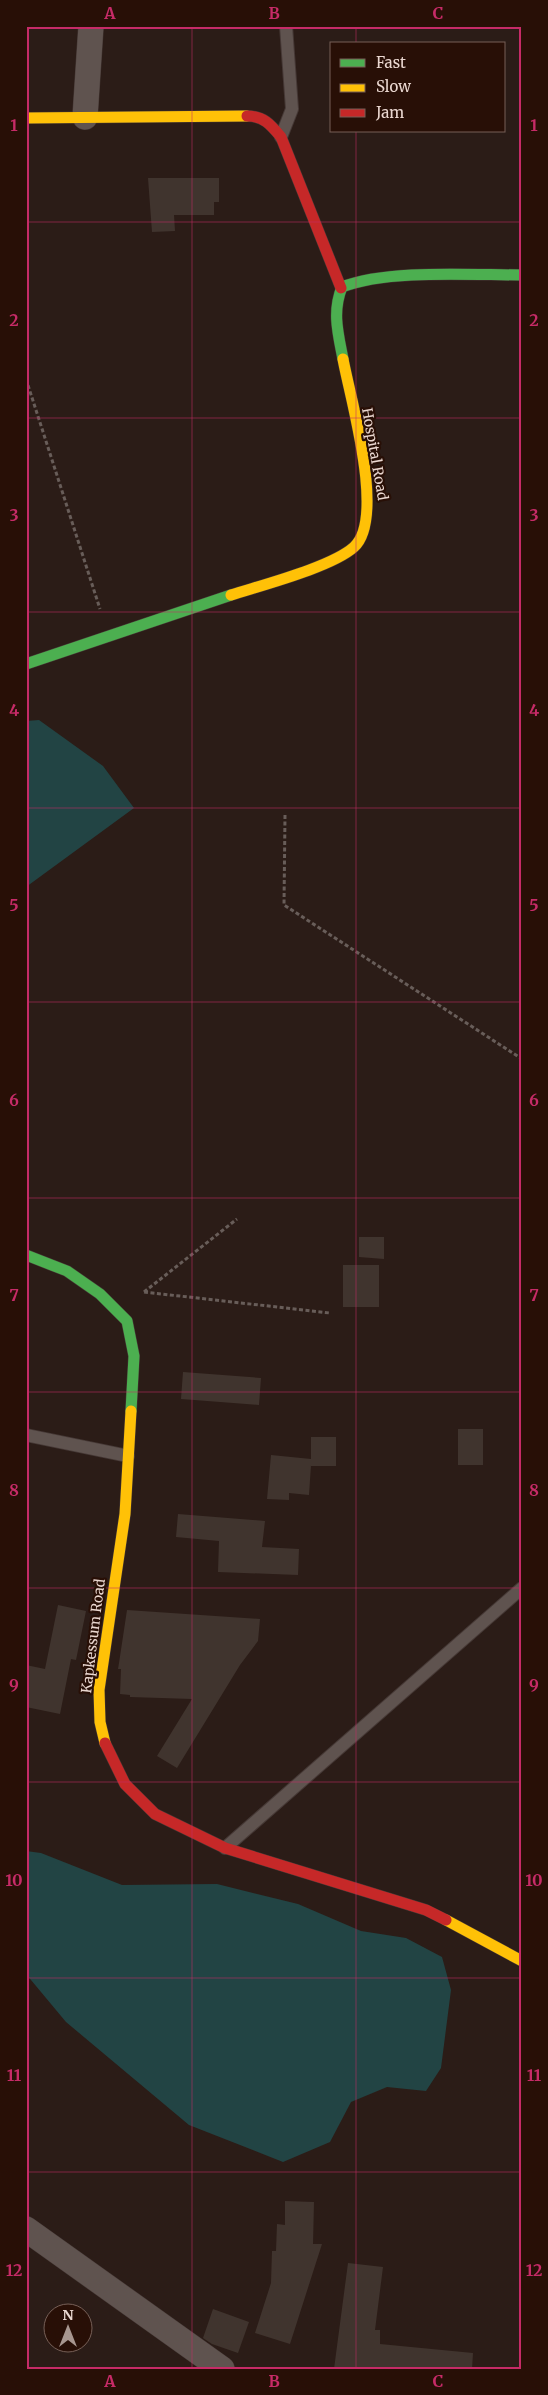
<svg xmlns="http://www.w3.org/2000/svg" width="548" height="2395" font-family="Merriweather,serif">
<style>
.water{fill:#244}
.building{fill:#40342e}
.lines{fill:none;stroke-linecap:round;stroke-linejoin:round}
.lane-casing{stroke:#463936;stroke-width:14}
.street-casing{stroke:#463936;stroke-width:26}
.fast-casing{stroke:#463936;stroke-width:12}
.slow-casing{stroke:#463936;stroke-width:12}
.jam-casing{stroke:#463936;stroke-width:12}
.path{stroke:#685d59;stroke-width:3;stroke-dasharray:4 2.5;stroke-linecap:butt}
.lane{stroke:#5f534f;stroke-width:12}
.street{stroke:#5f534f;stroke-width:25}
.fast{stroke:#4caf50;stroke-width:11}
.slow{stroke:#ffc107;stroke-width:11}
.jam{stroke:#c62828;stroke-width:11}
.grid{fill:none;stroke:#c62b67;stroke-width:1;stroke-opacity:0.55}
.labels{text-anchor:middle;stroke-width:4.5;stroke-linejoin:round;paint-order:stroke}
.street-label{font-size:14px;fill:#ead7d0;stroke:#280f06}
.neatline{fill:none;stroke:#c62b67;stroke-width:2}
.grid-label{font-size:16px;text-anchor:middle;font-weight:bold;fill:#c62b67}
</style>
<rect width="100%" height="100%" fill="#2b1c17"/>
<!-- water -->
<path class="water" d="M39,720L103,766L134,808L26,887V721Z
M26,1851L41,1853L122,1885L217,1884L298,1904L361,1931L406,1938L442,1957L451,1990L441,2068L426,2091L387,2087L351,2102L330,2142L283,2162L189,2125L66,2022L26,1974Z"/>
<!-- building -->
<path class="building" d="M148,178H219V202H214V215H174L175,231L152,232Z
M359,1237H384V1259L359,1257Z
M343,1265H379V1307H343Z
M183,1372L261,1378L259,1405L181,1399Z
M458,1429H483V1465H458Z
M311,1437H336V1466H311V1465L309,1495L289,1493V1500L267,1499L271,1455L311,1459Z
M178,1514L265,1521L262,1547L299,1549L298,1575L218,1572L219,1541L176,1537Z
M58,1605L86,1611L76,1660L71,1659L60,1714L26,1707V1665L45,1669Z
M127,1610L260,1619L258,1641L240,1665L177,1768L157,1756L192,1699L130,1697V1695L120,1694L121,1669H118L119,1663Z
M285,2201L314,2202L313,2244H322L290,2344L255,2333L271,2283L272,2251H276L277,2224L285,2225Z
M348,2263L383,2267L375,2330H380V2344L473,2353L472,2369H334Z
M213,2309L249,2322L238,2353L212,2344L203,2338Z"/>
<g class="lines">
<defs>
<path id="lane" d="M281,137L292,109L286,26
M26,1435L128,1456
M225,1848L522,1588"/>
<path id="street" d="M85,117L91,26
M26,2229L222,2369"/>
<path id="fast" d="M343,359C338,333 332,312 342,287C387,269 472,275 522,275
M26,664L231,595
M26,1255L67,1271L100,1294L127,1321L134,1356L131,1411"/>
<path id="slow" d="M26,118L247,116
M231,595C262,585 332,567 354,547C386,518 350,398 343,359
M105,1743L100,1722L99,1690L125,1514L131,1411
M446,1920L522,1961"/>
<path id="jam" d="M247,116C264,116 271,125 281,137L341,288
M105,1743L125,1784L155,1814L225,1848L426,1910L446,1920"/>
</defs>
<!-- lane casing -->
<use href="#lane" class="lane-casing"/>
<!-- street casing -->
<use href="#street" class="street-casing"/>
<!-- fast casing -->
<use href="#fast" class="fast-casing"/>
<!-- slow casing -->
<use href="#slow" class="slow-casing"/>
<!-- jam casing -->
<use href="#jam" class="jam-casing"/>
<!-- path -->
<path class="path" d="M26,379L100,609
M285,815L284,905L522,1059
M144,1292L330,1313
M144,1292L237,1219"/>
<!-- lane -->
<use href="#lane" class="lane"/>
<!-- street -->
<use href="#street" class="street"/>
<!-- fast -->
<use href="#fast" class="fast"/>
<!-- slow -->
<use href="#slow" class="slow"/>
<!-- jam -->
<use href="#jam" class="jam"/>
</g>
<!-- grid -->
<path class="grid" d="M192,26V2369M356,26V44M356,131V2369M26,222H522M26,418H522M26,612H522M26,808H522M26,1002H522M26,1198H522M26,1392H522M26,1588H522M26,1782H522M26,1978H522M26,2172H522"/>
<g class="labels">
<!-- street labels -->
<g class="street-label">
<text transform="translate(375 454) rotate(80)" y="5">Hospital Road</text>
<text transform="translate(93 1636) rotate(-83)" y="5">Kapkessum Road</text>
</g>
</g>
<!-- border -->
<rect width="548" height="2395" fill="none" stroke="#280f06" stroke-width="55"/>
<!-- legend -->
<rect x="330" y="42" width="175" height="90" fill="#280f06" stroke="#765f57"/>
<rect x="340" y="59" width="25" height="8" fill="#4caf50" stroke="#765f57"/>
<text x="376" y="68" font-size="15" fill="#ead7d0">Fast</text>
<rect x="340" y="84" width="25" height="8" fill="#ffc107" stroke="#765f57"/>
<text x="376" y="92" font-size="15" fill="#ead7d0">Slow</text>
<rect x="340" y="109" width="25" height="8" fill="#c62828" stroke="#765f57"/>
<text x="376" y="118" font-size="15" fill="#ead7d0">Jam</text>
<!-- north arrow -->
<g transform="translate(68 2328)"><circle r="24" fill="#280f06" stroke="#765f57"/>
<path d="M0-4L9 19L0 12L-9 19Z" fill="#a7968f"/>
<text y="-8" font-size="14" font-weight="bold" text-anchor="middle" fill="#ead7d0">N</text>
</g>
<rect x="28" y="28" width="492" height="2340" class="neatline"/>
<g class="grid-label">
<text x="110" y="19">A</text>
<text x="274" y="19">B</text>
<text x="438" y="19">C</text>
<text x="14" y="131">1</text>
<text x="534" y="131">1</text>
<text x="14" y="326">2</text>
<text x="534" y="326">2</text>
<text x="14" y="521">3</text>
<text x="534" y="521">3</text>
<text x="14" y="716">4</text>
<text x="534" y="716">4</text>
<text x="14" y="911">5</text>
<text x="534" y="911">5</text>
<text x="14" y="1106">6</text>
<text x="534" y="1106">6</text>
<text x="14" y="1301">7</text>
<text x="534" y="1301">7</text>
<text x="14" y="1496">8</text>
<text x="534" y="1496">8</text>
<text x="14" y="1691">9</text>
<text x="534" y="1691">9</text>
<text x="14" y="1886">10</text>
<text x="534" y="1886">10</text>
<text x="14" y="2081">11</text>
<text x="534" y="2081">11</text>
<text x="14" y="2276">12</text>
<text x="534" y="2276">12</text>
<text x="110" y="2387">A</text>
<text x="274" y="2387">B</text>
<text x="438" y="2387">C</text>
</g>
</svg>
